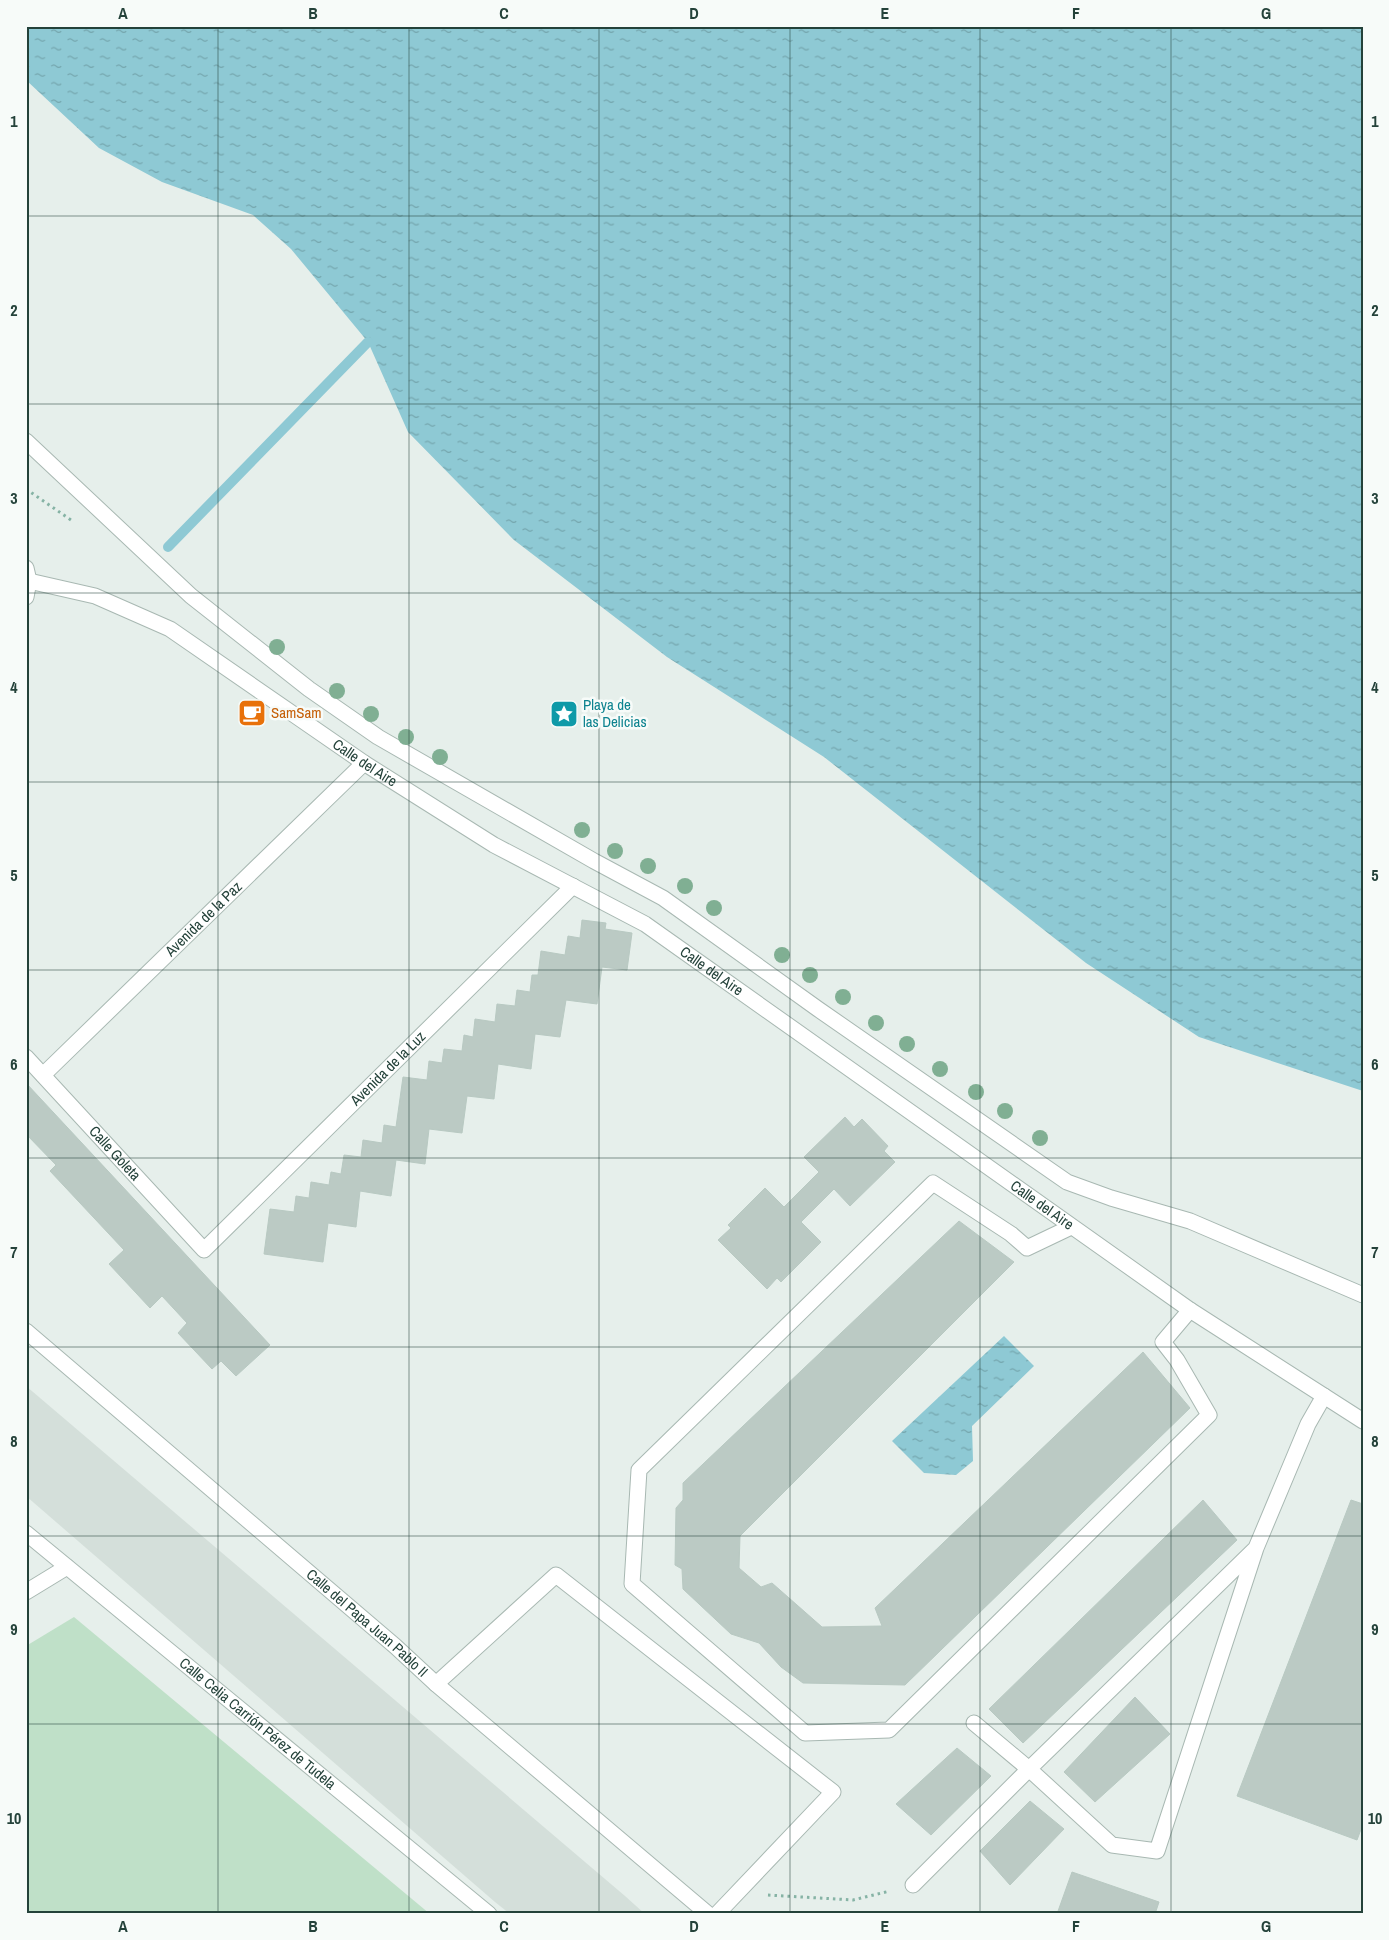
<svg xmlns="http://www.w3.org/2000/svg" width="1389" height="1940" font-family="'Archivo Narrow',sans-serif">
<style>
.built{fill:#d4dfda}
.grass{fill:#bfe0c8}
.water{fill:url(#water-ripples)}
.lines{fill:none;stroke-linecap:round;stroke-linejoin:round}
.stream{stroke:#8ec9d4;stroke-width:10}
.building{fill:#bbcac4;stroke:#b8c9c2}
.street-casing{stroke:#a8b8b2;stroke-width:17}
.path{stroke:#86b3a5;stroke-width:3;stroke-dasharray:2.5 4;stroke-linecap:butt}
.street{stroke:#fff;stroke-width:15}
.tree{fill:#80af93}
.grid{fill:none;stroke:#24423a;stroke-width:1;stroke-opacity:0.55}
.labels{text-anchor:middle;stroke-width:5;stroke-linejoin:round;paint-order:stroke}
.culture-label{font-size:15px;fill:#0d838f;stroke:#f7fbf9;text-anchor:start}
.food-label{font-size:15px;fill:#c56008;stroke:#f7fbf9;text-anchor:start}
.street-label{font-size:15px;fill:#24423a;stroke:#f7fbf9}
.neatline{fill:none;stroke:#24423a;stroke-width:2}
.grid-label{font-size:16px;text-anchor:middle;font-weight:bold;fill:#24423a}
</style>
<defs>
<pattern id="water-ripples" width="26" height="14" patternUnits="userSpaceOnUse" patternTransform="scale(1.25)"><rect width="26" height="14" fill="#8ec9d4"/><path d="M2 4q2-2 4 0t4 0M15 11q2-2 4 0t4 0" fill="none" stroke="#74a5ad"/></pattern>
</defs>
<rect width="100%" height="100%" fill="#e6efeb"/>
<!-- built -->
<path class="built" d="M26,1386L625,1896L645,1914H510L495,1902L26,1496Z"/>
<!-- grass -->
<path class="grass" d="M74,1617L430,1914H26V1646Z"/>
<!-- water -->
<path class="water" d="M26,26H1363V1091L1199,1037L1086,963L824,757L667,657L514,540L408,432L368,342L291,249L253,215L162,182L99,148L26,80Z
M1004,1336L1034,1366L972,1426L973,1461L956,1475L924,1473L892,1441Z"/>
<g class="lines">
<!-- stream -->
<path class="stream" d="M168,547L368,342"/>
</g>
<!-- building -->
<path class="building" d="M582,920L606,923L605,929L632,933L627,970L602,967L597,1004L566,1000L560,1037L535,1034L531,1069L498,1064L494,1099L467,1096L462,1133L429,1129L425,1164L396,1160L391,1196L360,1191L356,1227L328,1223L323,1262L264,1254L270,1209L294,1212L296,1196L309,1198L311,1182L329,1185L331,1172L341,1174L344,1155L361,1157L363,1140L382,1143L384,1125L396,1127L403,1077L427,1080L429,1061L442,1063L444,1049L462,1051L464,1035L473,1037L475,1019L495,1022L497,1004L515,1006L517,990L530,992L532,975H538L541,951L565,955L568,936L580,938Z
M26,1083L270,1345L236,1376L221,1361L212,1369L178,1333L187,1323L162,1296L150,1308L109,1264L124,1250L50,1171L56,1165L26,1134Z
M845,1117L854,1127L862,1119L888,1146L884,1151L895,1162L850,1206L834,1189L801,1222L821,1242L781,1282L777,1278L767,1289L718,1240L731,1228L728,1225L765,1188L784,1207L819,1172L804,1157Z
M959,1221L1014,1262L740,1536L739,1568L761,1587L772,1583L822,1627L882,1626L875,1608L1143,1352L1190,1408L905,1685L803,1683L781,1667L759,1643L731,1634L683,1589L682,1569L675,1565L676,1508L683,1500V1483Z
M1203,1500L1237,1540L1023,1743L989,1709Z
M1351,1500L1363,1504V1824L1357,1840L1237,1796Z
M1135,1697L1170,1734L1095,1802L1064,1772Z
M957,1748L991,1776L931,1835L896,1804Z
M1030,1801L1064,1829L1010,1885L980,1851Z
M1072,1872L1159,1902L1155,1914H1057Z"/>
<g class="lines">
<defs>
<g id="street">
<path d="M26,441L191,596L309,689L378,737L594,861L663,898L818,1009L1067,1182L1111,1198L1190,1221L1363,1295"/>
<path d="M26,568L29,581L26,597"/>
<path id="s1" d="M29,581L95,596L170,629L364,763L494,845L645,924L1190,1310L1363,1421"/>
<path id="s2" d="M26,1057L204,1250L573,886"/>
<path id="s3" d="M43,1075L364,763"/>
<path d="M1071,1227L1027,1248L1011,1234L933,1183L639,1470L632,1584L805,1733L889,1730L1209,1415L1177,1360L1163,1342L1190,1310"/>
<path id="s4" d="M26,1331L395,1646L436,1684L708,1914"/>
<path id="s5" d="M26,1533L489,1914"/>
<path d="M1256,1548L1029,1769L1112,1845L1157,1851L1256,1548L1308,1424L1324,1396"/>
<path d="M26,1592L67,1567"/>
<path d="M436,1684L556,1575L833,1792L717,1914"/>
<path d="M913,1885L1029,1769L974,1723"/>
</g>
</defs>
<!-- street casing -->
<use href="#street" class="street-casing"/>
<!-- path -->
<path class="path" d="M26,489L71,520
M768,1895L853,1900L890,1891"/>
<!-- street -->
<use href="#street" class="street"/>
</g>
<!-- trees -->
<g class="tree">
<circle cx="277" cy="647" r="8"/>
<circle cx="337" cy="691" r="8"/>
<circle cx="371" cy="714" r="8"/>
<circle cx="406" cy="737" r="8"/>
<circle cx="440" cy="757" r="8"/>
<circle cx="582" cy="830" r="8"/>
<circle cx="615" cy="851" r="8"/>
<circle cx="648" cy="866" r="8"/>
<circle cx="685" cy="886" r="8"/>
<circle cx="714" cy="908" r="8"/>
<circle cx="782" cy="955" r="8"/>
<circle cx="810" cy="975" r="8"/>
<circle cx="843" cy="997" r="8"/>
<circle cx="876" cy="1023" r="8"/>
<circle cx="907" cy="1044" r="8"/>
<circle cx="940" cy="1069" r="8"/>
<circle cx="976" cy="1092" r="8"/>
<circle cx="1005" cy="1111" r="8"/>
<circle cx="1040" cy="1138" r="8"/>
</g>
<!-- grid -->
<path class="grid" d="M218,26V1914M409,26V1914M599,26V1914M790,26V1914M980,26V1914M1171,26V1914M26,216H1363M26,404H1363M26,593H1363M26,782H1363M26,970H1363M26,1158H1363M26,1347H1363M26,1536H1363M26,1724H1363"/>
<!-- icons -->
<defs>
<symbol id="cafe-square" viewBox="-11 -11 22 22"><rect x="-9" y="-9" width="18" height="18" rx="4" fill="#e8710a" stroke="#f7fbf9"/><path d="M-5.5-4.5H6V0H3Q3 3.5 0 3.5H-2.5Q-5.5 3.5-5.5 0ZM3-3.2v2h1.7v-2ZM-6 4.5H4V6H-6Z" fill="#fff"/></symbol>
<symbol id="sight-square" viewBox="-11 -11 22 22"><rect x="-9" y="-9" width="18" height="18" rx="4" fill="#0f9aa8" stroke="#f7fbf9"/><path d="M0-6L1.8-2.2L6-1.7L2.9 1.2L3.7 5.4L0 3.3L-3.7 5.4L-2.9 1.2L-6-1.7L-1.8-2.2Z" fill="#fff"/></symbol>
</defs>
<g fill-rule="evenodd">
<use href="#cafe-square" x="236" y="697" width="32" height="32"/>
<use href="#sight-square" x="548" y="698" width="32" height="32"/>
</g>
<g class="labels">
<!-- culture labels -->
<g class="culture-label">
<text x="583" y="710">Playa de<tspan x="583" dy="17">las Delicias</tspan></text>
</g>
<!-- food labels -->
<g class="food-label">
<text x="271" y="718">SamSam</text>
</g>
<!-- street labels -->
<g class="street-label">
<text dy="5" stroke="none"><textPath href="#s1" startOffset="386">Calle del Aire</textPath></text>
<text dy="5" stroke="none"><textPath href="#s3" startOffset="224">Avenida de la Paz</textPath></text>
<text dy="5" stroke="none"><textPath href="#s1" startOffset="791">Calle del Aire</textPath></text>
<text dy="5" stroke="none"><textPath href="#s2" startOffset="521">Avenida de la Luz</textPath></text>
<text dy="5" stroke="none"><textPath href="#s2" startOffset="131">Calle Goleta</textPath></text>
<text dy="5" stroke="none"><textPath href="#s1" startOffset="1196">Calle del Aire</textPath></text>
<text dy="5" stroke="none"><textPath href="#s4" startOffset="449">Calle del Papa Juan Pablo II</textPath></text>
<text dy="5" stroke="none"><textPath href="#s5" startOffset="300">Calle Celia Carrión Pérez de Tudela</textPath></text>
</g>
</g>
<!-- border -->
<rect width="1389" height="1940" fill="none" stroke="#f7fbf9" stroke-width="55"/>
<rect x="28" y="28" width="1334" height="1884" class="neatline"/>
<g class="grid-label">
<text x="123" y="19">A</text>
<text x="313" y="19">B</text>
<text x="504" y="19">C</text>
<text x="694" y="19">D</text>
<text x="885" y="19">E</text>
<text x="1076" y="19">F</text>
<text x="1266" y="19">G</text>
<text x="14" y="127">1</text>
<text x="1375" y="127">1</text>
<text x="14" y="316">2</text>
<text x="1375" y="316">2</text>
<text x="14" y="504">3</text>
<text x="1375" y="504">3</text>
<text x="14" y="693">4</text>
<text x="1375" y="693">4</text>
<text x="14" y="881">5</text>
<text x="1375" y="881">5</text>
<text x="14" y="1070">6</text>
<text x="1375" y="1070">6</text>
<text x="14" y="1258">7</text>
<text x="1375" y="1258">7</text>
<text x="14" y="1447">8</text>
<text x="1375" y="1447">8</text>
<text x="14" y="1635">9</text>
<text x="1375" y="1635">9</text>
<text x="14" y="1824">10</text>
<text x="1375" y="1824">10</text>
<text x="123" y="1932">A</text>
<text x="313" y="1932">B</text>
<text x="504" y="1932">C</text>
<text x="694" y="1932">D</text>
<text x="885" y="1932">E</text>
<text x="1076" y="1932">F</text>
<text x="1266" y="1932">G</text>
</g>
</svg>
